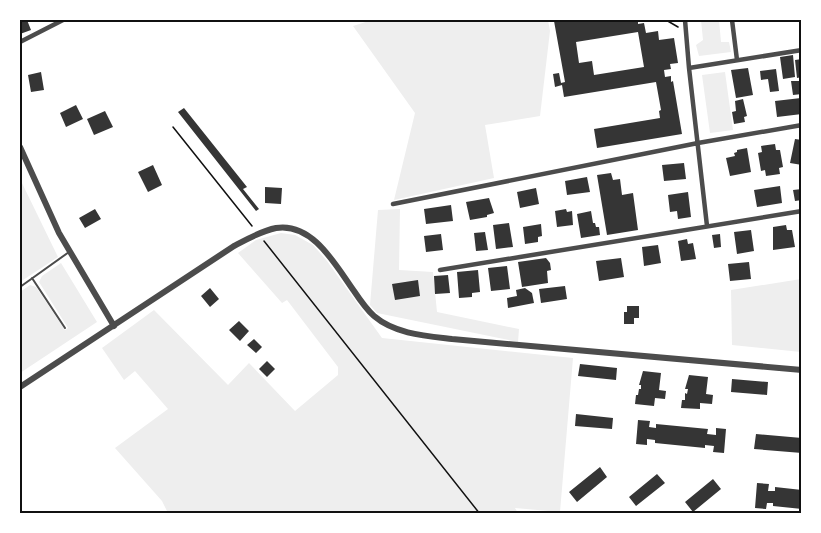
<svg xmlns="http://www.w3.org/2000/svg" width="821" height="533" font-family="Quicksand,sans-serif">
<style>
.green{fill:#eee}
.building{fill:#353535;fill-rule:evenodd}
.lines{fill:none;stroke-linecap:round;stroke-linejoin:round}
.path{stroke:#111;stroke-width:1.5}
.service{stroke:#4c4c4c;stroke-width:2}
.minor{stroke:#4c4c4c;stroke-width:4.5}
.tertiary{stroke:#4c4c4c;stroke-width:6}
.neatline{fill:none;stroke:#111;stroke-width:2}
</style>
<rect width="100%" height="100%" fill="#fff"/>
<!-- green -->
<path class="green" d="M372,20H548L550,31L540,116L485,125L494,178L394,200L415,113L353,26Z
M701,20H719L721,42H729L731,52L699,56L696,45L703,40Z
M725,72L733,130L710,133L702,75Z
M20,179L58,257L20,282Z
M400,209L399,270L433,272L437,312L519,329L518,342L377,313L370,305L378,210Z
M281,233L295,235L313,245L327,261L382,338L573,358L560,512L515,508L518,513H168L162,501L115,448L168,409L135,371L124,380L102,348L154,310L228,385L249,363L295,411L338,375V367L287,300L282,303L238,253L256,240Z
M61,263L97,322L20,373V292L30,285L36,287L65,330L68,328L39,282L42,276Z
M801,279V352L732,345L731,290Z"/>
<!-- building -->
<path class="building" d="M20,20H27L31,30L20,34Z
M563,20H638V24L644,23L646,33L658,31L659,40L674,38L678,63L670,64L671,69L664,70L665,77L671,76V82L673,81L682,134L597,148L594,129L660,118L659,111L661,110L656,82L564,97L562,85L555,87L553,74L559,73L561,83L565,82L554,21ZM638,32L644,67L594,75L592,61L579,63L576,42Z
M793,55L795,77L783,79L780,57Z
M802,59V77L797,78L795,60Z
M748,68L753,95L736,98L731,70Z
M776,69L779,91L770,92L768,79L761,80L760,71Z
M41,72L44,90L31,92L28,75Z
M791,81H802V94L793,95Z
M801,98L802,114L777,117L775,101Z
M743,99L747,116L744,117L745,122L734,124L732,112L736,111L735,101Z
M76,105L83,119L66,127L60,113Z
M184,108L247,187L243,189L259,209L256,211L178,112Z
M105,111L113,127L94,135L87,119Z
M795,139L802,140V165L790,163Z
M775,144L776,150H780L783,167L779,168L780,174L766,176L765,170L761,171L758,153L762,152L761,146Z
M747,148L751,172L730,176L726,158L735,156L734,153L737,152V150Z
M684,163L686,179L664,181L662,165Z
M153,165L162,185L148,192L138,172Z
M611,173L613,180L620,179L622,195L633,193L638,230L607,235L597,175Z
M587,177L590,192L567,195L565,181Z
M780,186L782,203L757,207L754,190Z
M265,187L282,188L281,204L265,203Z
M536,188L539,204L520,208L517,192Z
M802,189V200L795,201L793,190Z
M688,192L691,217L678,219L677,211L670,212L668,195Z
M489,198L494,213L487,215V217L470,220L466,202Z
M451,205L453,221L426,224L424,209Z
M95,209L101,219L85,228L79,218Z
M566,209L567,212L572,211L573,225L557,227L555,211Z
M591,211L593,223H595L596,227H599L600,235L581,238L577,214Z
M509,223L513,247L496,249L493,225Z
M541,224L542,236L538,237V242L525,244L523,227Z
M786,225L787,230H792L795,247L773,250V227Z
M751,230L754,251L737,254L734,232Z
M485,232L488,250L476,251L474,233Z
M441,234L443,250L426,252L424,236Z
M720,234L721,247L714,248L712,235Z
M687,239L688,244L693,243L696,259L681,261L678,241Z
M658,245L661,263L644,266L642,247Z
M546,258L550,263L551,270L547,271L548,283L522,287L518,262Z
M621,258L624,277L599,281L596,261Z
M749,262L751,279L730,281L728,264Z
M507,266L510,289L491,291L488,268Z
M478,270L480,292L472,293V297L459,298L457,272Z
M448,275L450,293L435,294L434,276Z
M418,280L420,296L395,300L392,284Z
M565,286L567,299L541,303L539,289Z
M210,288L219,299L210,307L201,296Z
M525,288L532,293L534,303L508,308L507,298L517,296L516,290Z
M627,306H639V318H634V324H624V312H627Z
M239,321L249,331L240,341L229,330Z
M254,339L262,347L256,353L247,345Z
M267,361L275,369L267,377L259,369Z
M580,364L617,368L616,380L578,376Z
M643,371L661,373L659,390L666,391L665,399L655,398L654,406L635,404L636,395H638L639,389H641V385H639Z
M689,375L708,377L706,394L713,395L712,404L700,403V409L681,408L682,400H685V393L687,394L688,389H685Z
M732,379L768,382L767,395L731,392Z
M576,414L613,418L612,429L575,426Z
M638,420L650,421L649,427L656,428V424L708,429L707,434L716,435V428L726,429L724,453L713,452L714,446L705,445V448L655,443V440L647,439V445L636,444Z
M756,434L802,438V453L754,449Z
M600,467L607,477L577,502L569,492Z
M657,474L665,483L636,506L629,497Z
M713,479L721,489L693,512L685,502Z
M757,483L769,484L768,491H775V487L802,490V509L773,506V503H767L766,509L755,508Z"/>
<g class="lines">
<!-- path -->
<path class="path" d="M666,20L678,27
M173,127L252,226
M264,241L480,514"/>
<!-- service -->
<path class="service" d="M32,278L65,328
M20,287L69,252"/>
<!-- minor -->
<path class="minor" d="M685,20L689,68L802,50
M732,20L737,60
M20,42L63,20
M689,68L707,226
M393,204L698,143L802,125
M440,270L802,211"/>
<!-- tertiary -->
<path class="tertiary" d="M20,147L59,233L114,326
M20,387L234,246C247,239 261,231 276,228C313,222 336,266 354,291C360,300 366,309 374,316C395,334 426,336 452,339L802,370"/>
</g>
<!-- border -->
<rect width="821" height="533" fill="none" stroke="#ffffff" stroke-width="42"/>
<rect x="21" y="21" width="779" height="491" class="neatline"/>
</svg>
